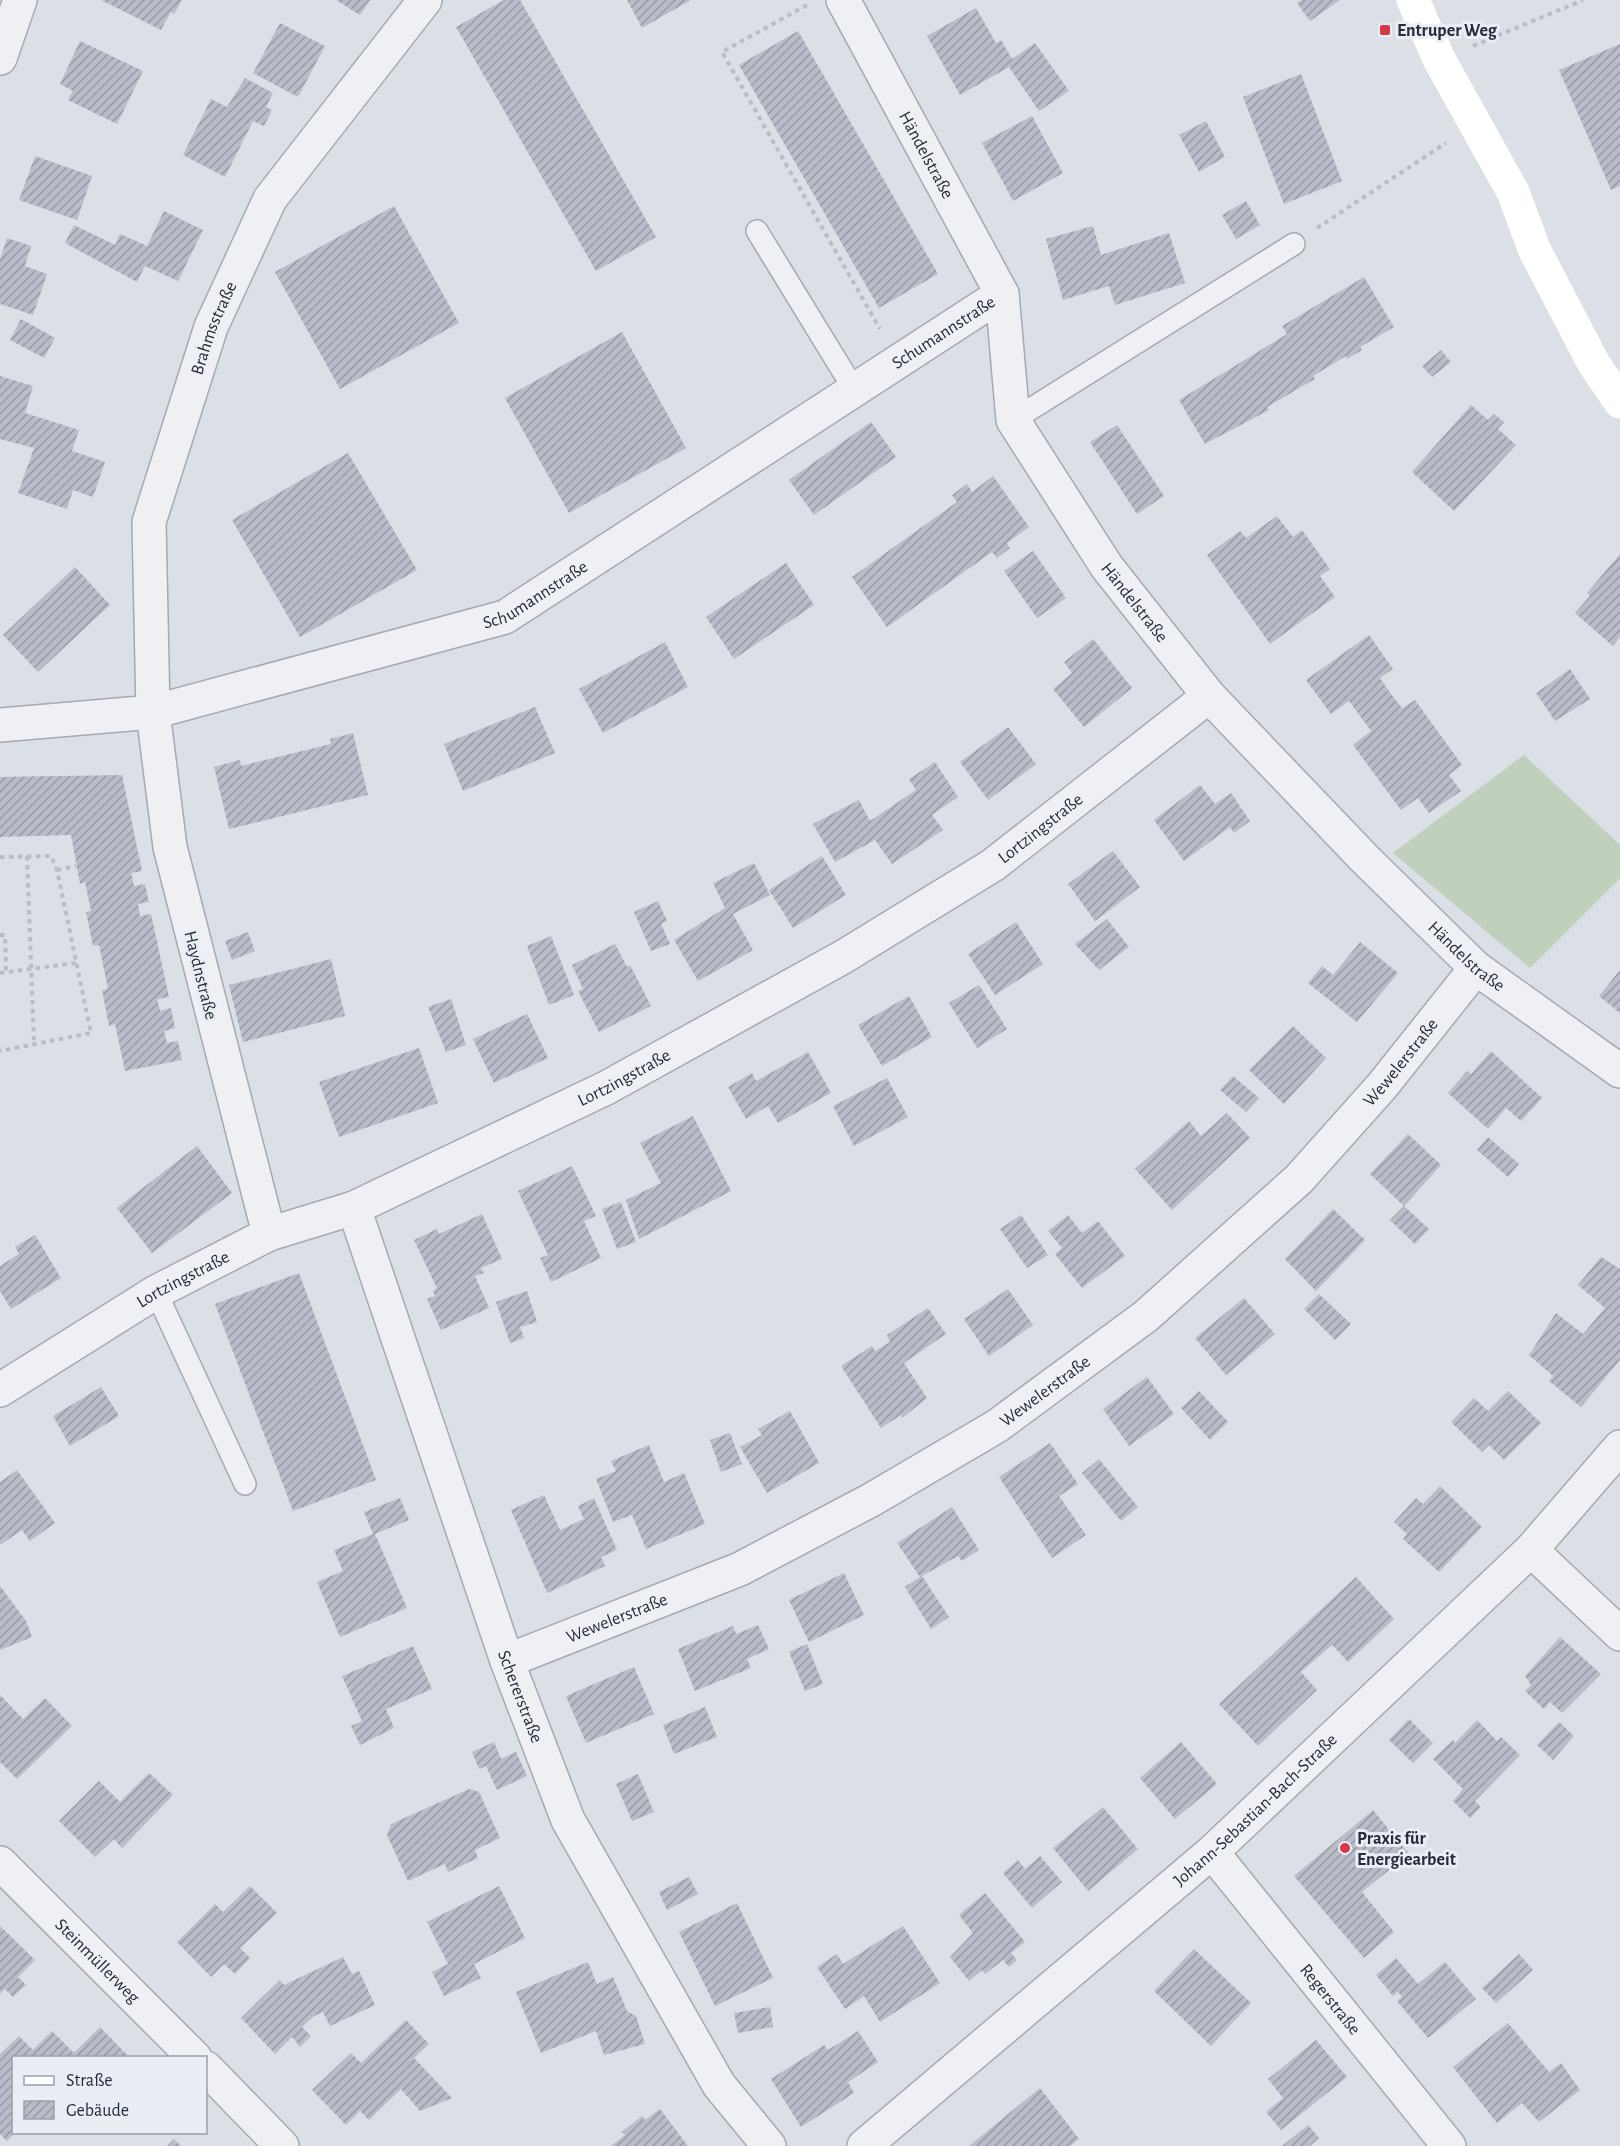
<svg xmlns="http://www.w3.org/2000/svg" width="1620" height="2146" font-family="'Alegreya Sans',sans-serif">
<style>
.grass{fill:#c0d0bc}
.building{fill:url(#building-hatch)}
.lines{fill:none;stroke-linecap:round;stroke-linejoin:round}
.service-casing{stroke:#a4a9b3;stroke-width:24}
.minor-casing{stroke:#a4a9b3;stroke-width:36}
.path{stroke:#babdc4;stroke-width:4;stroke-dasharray:4.5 4.5;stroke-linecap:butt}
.service{stroke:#eef0f4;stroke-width:21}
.minor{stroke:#eef0f4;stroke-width:33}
.secondary{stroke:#fff;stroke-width:33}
.poi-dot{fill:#d13a47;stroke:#eaeef4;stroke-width:2}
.labels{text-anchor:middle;stroke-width:6;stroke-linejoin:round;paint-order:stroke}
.poi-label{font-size:18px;font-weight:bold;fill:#252c3c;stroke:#eaeef4;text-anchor:start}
.street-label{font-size:18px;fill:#252c3c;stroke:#eaeef4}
</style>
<defs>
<pattern id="building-hatch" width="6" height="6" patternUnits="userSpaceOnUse" patternTransform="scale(1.5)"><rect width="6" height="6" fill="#b8bdc9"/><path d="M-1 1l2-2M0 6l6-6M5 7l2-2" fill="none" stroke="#959aa4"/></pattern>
</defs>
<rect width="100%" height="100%" fill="#dbdfe6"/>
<!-- grass -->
<path class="grass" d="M1524,755L1620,845V878L1530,968L1393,853Z"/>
<!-- building -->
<path class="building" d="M101,0H182L174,14L171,12L161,30Z
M336,0H370L360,15Z
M504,0H520L656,237L596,271L456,27Z
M627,0H691L642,28Z
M1302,0H1340L1310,21L1297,3Z
M976,8L996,43L1001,40L1012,59L1035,43L1069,91L1039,111L1009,67L960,95L927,36Z
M280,23L325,46L298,97L253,73Z
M798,31L938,274L879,308L739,65Z
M80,41L143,71L117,124L68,100L73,91L60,84Z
M1620,44V186L1611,190L1559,70Z
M1301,74L1342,181L1284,204L1243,97Z
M245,78L273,93L266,107L272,110L264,126L253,121L225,177L183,155L211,99L227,107Z
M1032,116L1063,173L1013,201L982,143Z
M1206,121L1225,157L1199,172L1179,135Z
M35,156L92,176L77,220L19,200Z
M1246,201L1260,225L1236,239L1222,215Z
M394,206L459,323L340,389L275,272Z
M164,211L203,230L178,281L145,266L137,282L65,243L74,225L115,245L120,234L147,246Z
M1093,226L1101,255L1169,233L1185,283L1115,305L1109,286L1063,300L1046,239Z
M7,238L31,246L25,266L47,274L33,315L0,304V259Z
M1364,277L1394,327L1360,347L1362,350L1347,359L1346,356L1313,376L1315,379L1267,407L1269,410L1205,444L1179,400L1287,334L1282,326Z
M21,319L55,338L44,358L10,340Z
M622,332L686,448L569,513L505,398Z
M1441,350L1451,362L1432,377L1422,366Z
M0,376L33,386L25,413L79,430L72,451L105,462L93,497L73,490L67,509L18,493L34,448L0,439Z
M1471,405L1488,420L1494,414L1504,422L1498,429L1516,445L1454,511L1412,472Z
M871,422L896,457L814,515L789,480Z
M1117,425L1164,496L1137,514L1090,442Z
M348,453L417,570L300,637L232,520Z
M993,476L1029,527L1007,543L1010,548L997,558L992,552L887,627L852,577L957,502L952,495L967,484L972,492Z
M1277,516L1293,537L1302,530L1330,569L1320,576L1335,597L1270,644L1207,555L1240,531L1246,538Z
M1033,551L1066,598L1037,618L1004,571Z
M1620,554V637L1613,646L1575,613L1590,596L1587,593Z
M786,563L814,605L734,659L706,617Z
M75,567L110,605L38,672L3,635Z
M1369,635L1393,669L1380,678L1391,694L1402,708L1415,700L1462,765L1449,775L1461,791L1429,813L1418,798L1401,810L1353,745L1371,731L1349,701L1331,714L1306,680Z
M1093,639L1132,688L1084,727L1053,689L1072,673L1064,662Z
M665,642L688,687L603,733L579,689Z
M1570,669L1590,699L1555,721L1536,693Z
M535,707L555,753L463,791L444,744Z
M1008,727L1036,764L988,800L960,762Z
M353,733L368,795L229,829L214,767L240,760L241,766L331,744L330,739Z
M935,762L958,797L932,815L943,830L892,864L875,840L835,862L813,824L859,800L870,821L916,790L909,779Z
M122,775L142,871L131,873L134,886L145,884L149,902L138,904L140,916L151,914L169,997L157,999L160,1011L171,1008L175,1028L164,1031L167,1043L178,1041L182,1060L125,1071L115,1024L109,1026L102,990L108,989L99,945L93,946L86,912L91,911L85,882L80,884L71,835L0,837V777Z
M1200,785L1215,804L1231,793L1250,821L1234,833L1230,827L1184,861L1154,820Z
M1113,851L1140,887L1095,921L1068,884Z
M822,856L846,895L793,928L769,890Z
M754,863L770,895L733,914L753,950L698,981L674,940L725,908L713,883Z
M658,901L667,921L661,924L670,944L651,951L634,912Z
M1107,919L1129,947L1099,970L1075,944Z
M1016,922L1043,964L995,995L968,954Z
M248,932L255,951L232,960L225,941Z
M551,936L574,995L549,1005L527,946Z
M1360,942L1398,973L1357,1022L1308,983L1322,966L1333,975Z
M615,944L627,967L630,965L651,1006L599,1032L578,991L583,989L572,965Z
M331,959L345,1016L243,1042L229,985Z
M1620,970V1013L1599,996Z
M979,985L1007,1029L977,1048L949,1003Z
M909,996L932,1037L882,1066L858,1025Z
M451,999L466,1045L446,1052L428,1007Z
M527,1014L548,1058L494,1083L473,1039Z
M1293,1026L1326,1058L1284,1104L1249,1070Z
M419,1048L438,1103L339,1137L319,1082Z
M1491,1051L1542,1098L1521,1121L1506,1108L1488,1129L1448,1093L1467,1071L1471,1074Z
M808,1052L831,1093L778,1123L768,1106L746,1119L728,1087L752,1073L756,1081Z
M1233,1076L1259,1098L1246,1112L1220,1090Z
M887,1078L908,1117L854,1146L833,1106Z
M1227,1113L1250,1138L1172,1210L1135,1169L1189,1121L1201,1136Z
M693,1116L731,1191L639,1239L626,1200L661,1183L640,1143Z
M1408,1134L1441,1165L1404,1206L1370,1174Z
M1488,1137L1519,1164L1508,1177L1477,1150Z
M197,1146L232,1193L152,1253L117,1208Z
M572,1166L596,1216L584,1221L601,1258L551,1282L540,1258L548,1255L518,1191Z
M621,1202L636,1242L617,1249L602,1209Z
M1404,1206L1429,1229L1415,1244L1390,1220Z
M1333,1209L1365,1240L1316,1291L1285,1259Z
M482,1214L502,1259L481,1268L484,1273L475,1276L489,1308L441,1330L427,1299L435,1296L433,1291L437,1288L414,1240L437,1229L439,1234Z
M1021,1215L1048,1255L1027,1268L1000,1229Z
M1068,1215L1082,1233L1098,1221L1125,1256L1082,1288L1055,1254L1062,1248L1048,1231Z
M35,1235L61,1278L11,1309L0,1291V1266L19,1254L15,1247Z
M1601,1257L1620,1269V1360L1581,1407L1549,1381L1553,1376L1529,1355L1556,1313L1583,1334L1605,1308L1578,1285Z
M299,1273L376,1480L293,1511L215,1304Z
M1008,1289L1033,1325L989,1356L964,1319Z
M527,1291L537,1322L520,1327L524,1338L510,1343L496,1302Z
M1319,1294L1351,1324L1335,1340L1304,1309Z
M1244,1298L1275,1334L1226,1375L1195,1338Z
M928,1308L946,1334L904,1363L927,1398L902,1418L901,1415L881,1428L841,1366L872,1346L875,1351L890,1342L887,1335Z
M1147,1377L1174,1414L1129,1446L1103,1409Z
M101,1387L119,1416L70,1446L53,1416Z
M1199,1391L1228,1422L1210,1440L1181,1408Z
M1508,1391L1541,1423L1504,1460L1489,1445L1482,1452L1451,1422L1474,1398L1488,1411Z
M790,1411L819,1463L767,1493L740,1447L762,1435L758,1429Z
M730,1433L742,1464L721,1472L710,1440Z
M1050,1443L1078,1484L1059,1496L1086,1535L1052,1558L999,1477Z
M649,1445L664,1482L684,1473L705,1524L646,1549L632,1515L613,1522L596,1479L616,1471L611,1461Z
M1099,1459L1138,1507L1121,1521L1082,1473Z
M17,1470L55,1523L30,1541L22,1530L0,1545V1482Z
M1440,1486L1482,1527L1439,1572L1403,1539L1407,1534L1394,1522L1416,1498L1423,1504Z
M544,1495L560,1530L584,1519L578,1506L594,1498L617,1550L601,1557L605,1566L547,1593L511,1510Z
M400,1498L409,1520L375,1534L407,1608L340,1637L317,1582L343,1571L334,1550L373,1534L364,1512Z
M952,1507L979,1550L962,1561L958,1556L922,1576L949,1617L931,1629L905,1587L920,1577L897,1543Z
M844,1573L864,1615L809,1642L789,1600Z
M1356,1577L1394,1619L1348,1662L1332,1645L1301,1672L1317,1690L1258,1746L1219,1704Z
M0,1586L26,1621L32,1637L0,1650Z
M758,1625L769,1649L747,1659L751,1668L695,1691L678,1649L733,1626L736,1634Z
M1560,1637L1601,1674L1562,1713L1550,1702L1544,1709L1525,1691L1531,1685L1525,1676Z
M807,1644L823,1684L805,1691L789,1652Z
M413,1646L432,1689L386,1709L394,1728L360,1745L351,1726L362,1721L342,1676Z
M634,1667L654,1714L586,1743L566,1696Z
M0,1695L23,1719L45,1698L72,1726L17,1779L0,1762Z
M705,1707L717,1737L674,1754L663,1725Z
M1409,1719L1433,1743L1413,1763L1389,1740Z
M1477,1720L1497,1741L1501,1737L1520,1755L1475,1801L1481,1807L1470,1818L1453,1801L1463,1789L1433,1759L1453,1740L1455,1743Z
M1559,1722L1574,1736L1553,1760L1537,1745Z
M494,1742L501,1759L516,1752L527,1776L497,1790L486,1766L479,1769L472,1752Z
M1181,1742L1217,1784L1175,1819L1140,1778Z
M149,1773L173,1795L122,1848L114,1839L95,1857L59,1821L99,1781L120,1802Z
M638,1774L654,1812L632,1821L616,1784Z
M469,1789L479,1792L500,1838L475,1850L478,1858L448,1872L445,1864L408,1881L387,1835L391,1824Z
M1103,1807L1138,1849L1088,1891L1053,1848Z
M1373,1810L1409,1854L1362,1892L1394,1932L1364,1958L1294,1876Z
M1040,1856L1062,1882L1032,1908L1003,1873L1018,1860L1025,1869Z
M689,1877L698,1894L667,1910L659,1892Z
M250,1886L277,1913L240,1948L250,1958L235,1974L224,1964L211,1977L177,1942L215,1904L223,1912Z
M499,1886L525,1938L474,1964L481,1978L444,1996L432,1972L448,1964L427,1922Z
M985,1893L1025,1942L1011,1953L1017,1960L1009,1967L1003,1960L985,1974L982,1970L969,1981L950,1957L973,1933L959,1915Z
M737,1903L773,1978L715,2006L679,1932Z
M0,1926L35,1960L18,1977L26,1985L13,1997L5,1989L0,1994Z
M903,1926L940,1983L880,2022L864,1996L845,2009L817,1967L837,1954L843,1964Z
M1194,1949L1251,2003L1211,2046L1154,1991Z
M1519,1954L1533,1970L1496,2003L1482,1988Z
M343,1957L352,1974L359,1971L375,2005L330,2026L323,2012L314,2016L302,2027L311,2036L300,2047L292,2037L275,2054L241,2018L280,1980L284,1985Z
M1396,1958L1418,1984L1445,1962L1476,1999L1428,2038L1397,2001L1402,1997L1398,1992L1393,1996L1376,1975Z
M588,1962L597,1984L613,1977L627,2011L636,2016L645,2044L604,2055L596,2031L541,2053L516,1992Z
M770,2007L773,2027L738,2033L734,2013Z
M406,2020L429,2044L414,2058L452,2098L420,2111L401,2089L369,2120L360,2111L346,2125L312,2090L351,2053L361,2063Z
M1508,2023L1549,2072L1561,2063L1580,2090L1539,2122L1522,2103L1497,2123L1453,2067Z
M100,2027L130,2058H14V2134L7,2141L0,2134V2054L19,2036L33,2050L52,2031L74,2053Z
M858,2031L878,2062L848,2082L854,2093L801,2127L771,2079L824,2045L828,2050Z
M1316,2040L1347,2077L1281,2130L1266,2112L1283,2098L1268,2079Z
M1040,2088L1079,2139L1070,2146H969Z
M660,2109L688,2146H611L625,2135L622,2132L642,2116L645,2120Z
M1308,2125L1319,2138L1310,2146H1282Z
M174,2139L181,2146H167Z"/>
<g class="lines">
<defs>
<path id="service" d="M757,231L855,391
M1013,420L1294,244
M156,1292L245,1484"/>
<g id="minor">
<path id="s1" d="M843,0L1002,294L1013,420L1107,567L1209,696L1364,858L1476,968L1620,1071"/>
<path d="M0,58L20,0"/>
<path id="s2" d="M0,725L153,712L505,617L1002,294"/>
<path id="s3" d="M354,1208L507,1661L568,1820L719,2085L769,2146"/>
<path id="s4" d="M269,1234L170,847L153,712L149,522L211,327L270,199L425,0"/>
<path id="s5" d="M0,1390L156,1292L269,1234L354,1208L606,1088L843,957L993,865L1209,696"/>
<path d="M1531,1550L1620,1634"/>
<path id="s6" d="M507,1661L740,1569L871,1500L997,1426L1146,1316L1299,1179L1382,1086L1476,968"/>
<path id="s7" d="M1212,1852L1449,2146"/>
<path id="s8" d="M0,1863L195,2058"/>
<path d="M206,2068L282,2146"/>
<path id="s9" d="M864,2146L1212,1852L1531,1550L1620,1447"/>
</g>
</defs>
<!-- service casing -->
<use href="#service" class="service-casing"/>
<!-- minor casing -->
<use href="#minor" class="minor-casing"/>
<!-- path -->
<path class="path" d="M807,5L722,52L880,329
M1473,46L1583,0
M1317,228L1446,143
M27,856L34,1044
M0,857L51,856L57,870L91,1033L0,1051
M57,870L76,866
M0,935H5L6,972
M0,973L76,963"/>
<!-- service -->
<use href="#service" class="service"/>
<!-- minor -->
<use href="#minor" class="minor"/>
<!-- secondary -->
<path class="secondary" d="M1413,0L1439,59L1513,192L1535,251L1594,364L1620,402"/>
</g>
<!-- markers -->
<g class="poi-dot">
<rect x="1379" y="24" width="12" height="12" rx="3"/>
<circle cx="1345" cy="1848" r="6"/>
</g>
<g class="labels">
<!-- poi labels -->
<g class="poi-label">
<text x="1397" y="36">Entruper Weg</text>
<text x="1357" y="1844">Praxis für<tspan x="1357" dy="21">Energiearbeit</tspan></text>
</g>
<!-- street labels -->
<g class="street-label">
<text dy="6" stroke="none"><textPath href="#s1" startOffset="176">Händelstraße</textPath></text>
<text dy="6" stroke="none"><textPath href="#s4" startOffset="930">Brahmsstraße</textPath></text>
<text dy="6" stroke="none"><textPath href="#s2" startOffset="1041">Schumannstraße</textPath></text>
<text dy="6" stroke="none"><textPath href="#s2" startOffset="555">Schumannstraße</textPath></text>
<text dy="6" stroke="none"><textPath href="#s1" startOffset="680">Händelstraße</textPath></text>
<text dy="6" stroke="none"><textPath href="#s5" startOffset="1186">Lortzingstraße</textPath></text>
<text dy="6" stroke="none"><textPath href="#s1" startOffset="1166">Händelstraße</textPath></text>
<text transform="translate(201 975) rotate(76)" y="6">Haydnstraße</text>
<text dy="6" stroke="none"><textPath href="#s6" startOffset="1090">Wewelerstraße</textPath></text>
<text dy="6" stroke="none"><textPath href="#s5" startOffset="700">Lortzingstraße</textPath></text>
<text dy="6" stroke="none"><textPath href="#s5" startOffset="214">Lortzingstraße</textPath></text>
<text dy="6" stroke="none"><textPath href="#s6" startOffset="604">Wewelerstraße</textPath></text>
<text dy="6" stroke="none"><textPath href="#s6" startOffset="118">Wewelerstraße</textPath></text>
<text dy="6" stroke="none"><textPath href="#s3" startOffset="516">Schererstraße</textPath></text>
<text dy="6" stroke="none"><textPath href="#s9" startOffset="516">Johann-Sebastian-Bach-Straße</textPath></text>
<text dy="6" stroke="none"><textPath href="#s8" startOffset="138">Steinmüllerweg</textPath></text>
<text dy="6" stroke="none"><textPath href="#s7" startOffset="189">Regerstraße</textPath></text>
</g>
</g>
<!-- legend -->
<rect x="12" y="2056" width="195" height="78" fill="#eaeef4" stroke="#9ba0aa" stroke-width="1.5"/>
<rect x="24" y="2076" width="30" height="9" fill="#ffffff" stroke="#9ba0aa" stroke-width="1.5"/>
<text x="66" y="2086" font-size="18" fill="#252c3c">Straße</text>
<rect x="24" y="2101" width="30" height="18" fill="url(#building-hatch)" stroke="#9ba0aa" stroke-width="1.5"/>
<text x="66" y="2116" font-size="18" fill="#252c3c">Gebäude</text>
</svg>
